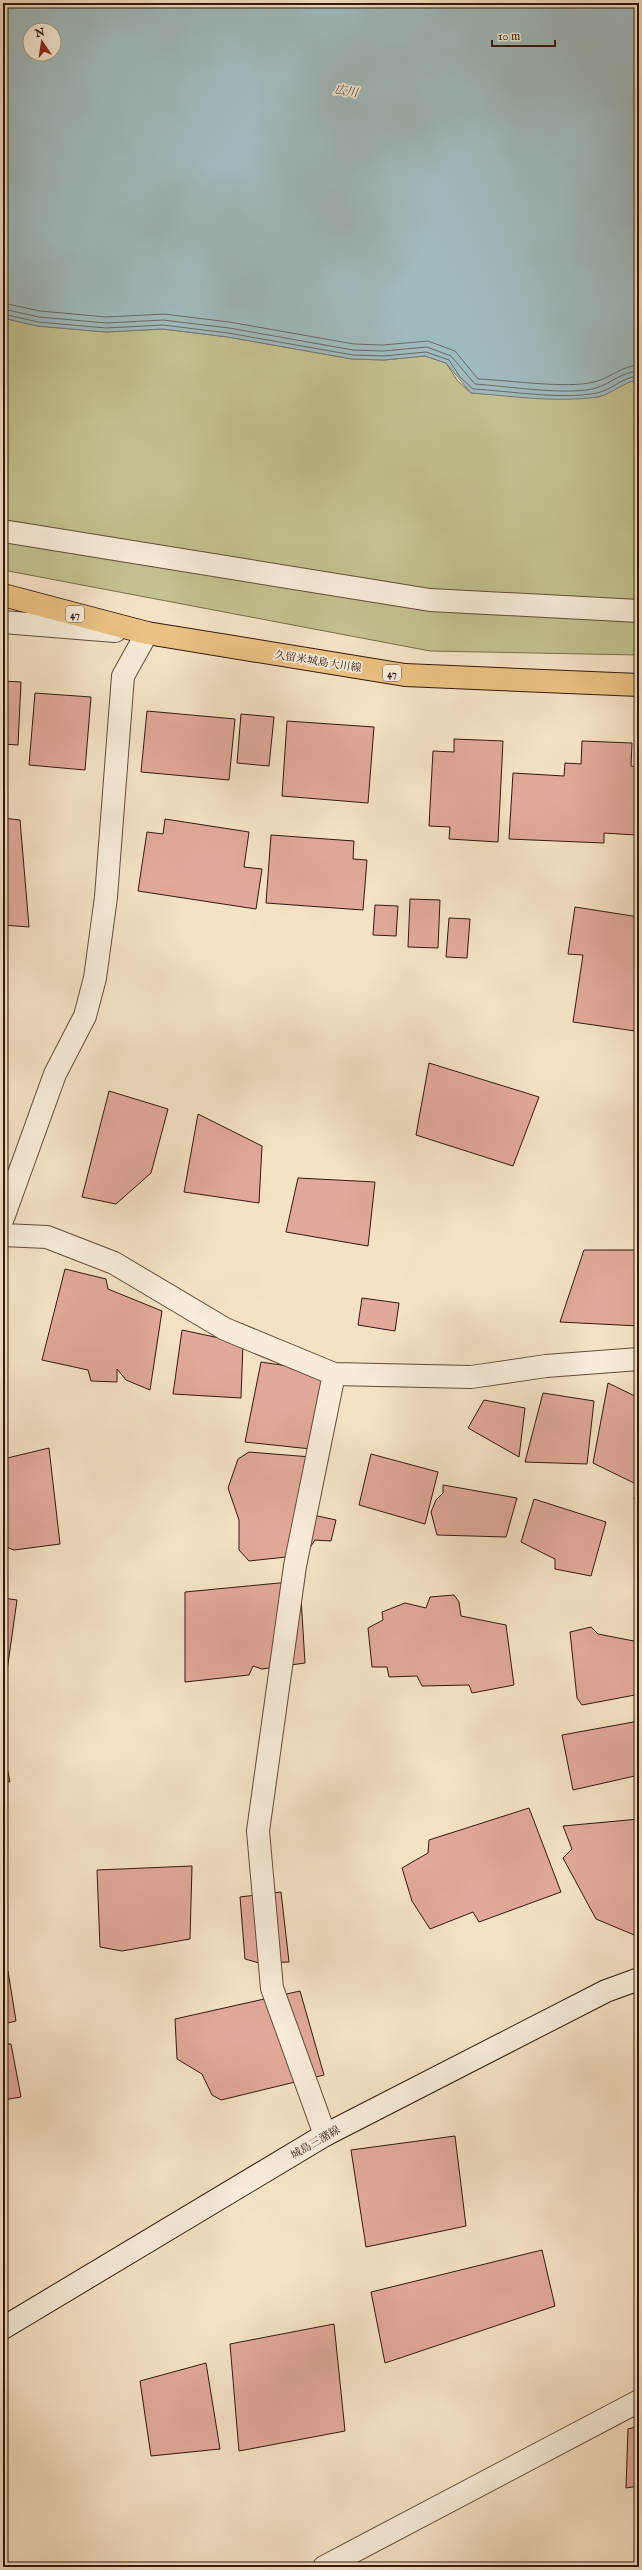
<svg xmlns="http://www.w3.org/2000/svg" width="642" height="2570" font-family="'IM FELL English','Noto Serif JP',serif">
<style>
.green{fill:#c4c190;stroke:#7a6d4e}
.water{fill:#a0bbbe;stroke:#747a77;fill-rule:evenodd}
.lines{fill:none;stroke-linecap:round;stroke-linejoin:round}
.shore{stroke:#686a65;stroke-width:1}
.building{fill:#e2a99a;stroke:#31190c}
.service-casing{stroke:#624b3a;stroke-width:24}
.minor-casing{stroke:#624b3a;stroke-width:24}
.tertiary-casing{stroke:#624b3a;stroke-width:24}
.secondary-casing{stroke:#31190c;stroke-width:24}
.primary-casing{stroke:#31190c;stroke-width:24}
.service{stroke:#f8ecd9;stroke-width:22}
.minor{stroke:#f8ecd9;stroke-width:22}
.tertiary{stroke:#f8ecd9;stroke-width:22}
.secondary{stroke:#f8ecd9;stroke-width:22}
.primary{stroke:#eac182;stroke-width:22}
.labels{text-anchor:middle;stroke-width:3.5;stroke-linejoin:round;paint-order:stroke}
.shield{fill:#f8ecd9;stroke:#6d584a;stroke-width:1}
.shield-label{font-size:10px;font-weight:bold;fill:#31190c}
.street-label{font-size:11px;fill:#31190c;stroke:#f8ecd9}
.water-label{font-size:12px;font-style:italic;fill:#58524a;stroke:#f8ecd9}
</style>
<rect width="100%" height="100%" fill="#f5e2c5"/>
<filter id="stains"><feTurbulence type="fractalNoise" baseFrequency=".005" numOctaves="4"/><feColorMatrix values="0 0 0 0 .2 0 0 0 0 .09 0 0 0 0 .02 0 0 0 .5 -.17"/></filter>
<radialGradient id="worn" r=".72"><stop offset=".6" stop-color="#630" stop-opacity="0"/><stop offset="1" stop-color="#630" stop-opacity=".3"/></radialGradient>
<!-- green -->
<path class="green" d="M3,318L37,326L106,332L163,329L228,337L352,359L384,360L425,356L446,363L457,380L471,393L533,397H599L627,382L639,380V655L430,651L3,570Z"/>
<!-- water -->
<path class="water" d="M3,3H639V380C622,382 611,395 597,397C556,403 512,396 471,393L446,363L425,356L384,360L352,359L228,337L163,329L106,332L37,326L3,318ZM30,30H54V54H30Z"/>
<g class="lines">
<!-- shore -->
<path class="shore" d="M3,303L40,311L106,317L164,314L229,322L354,344L383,345L428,341L455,351L478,379C508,380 567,389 594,382C611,378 621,366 639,365
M3,309L39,317L106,323L163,320L229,328L353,350L383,351L427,347L451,356L475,384C505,386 570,396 596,388C612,383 621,372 639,371
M3,314L38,322L106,328L163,325L228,333L353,355L384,356L426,352L449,360L460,377L473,389C510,391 562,400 597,393C612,390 622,377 639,376"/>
</g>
<!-- building -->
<path class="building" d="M3,681L21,682L18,745L3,744Z
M35,693L91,697L85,770L29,765Z
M147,711L235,719L229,780L141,772Z
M241,714L274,717L269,766L237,763Z
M287,721L374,727L368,803L282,796Z
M454,739L503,741L498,842L449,839L450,827L429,826L433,751L454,752Z
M582,741L632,743L631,766L639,767L636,835L604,833V843L509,839L513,773L564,776L565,763L581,764Z
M3,818L20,820L29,927L3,925Z
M165,819L249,832L244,867L262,869L256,909L138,891L147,832L163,834Z
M271,835L354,841L353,859L367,860L363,910L266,903Z
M410,899L440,900L438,948L408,947Z
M375,905L398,906L396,936L373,935Z
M575,907L639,917V1003L635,1031L573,1022L583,955L568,954Z
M449,918L470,919L467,958L446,957Z
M429,1063L539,1097L513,1166L416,1135Z
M109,1091L168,1109L151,1173L116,1204L82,1197Z
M198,1114L262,1146L259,1203L184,1192Z
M298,1178L375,1182L368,1246L286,1232Z
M584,1250H639V1326L560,1322Z
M65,1269L106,1279L108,1289L162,1311L150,1390L126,1380L117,1369V1382L91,1381L88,1370L42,1360Z
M362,1298L399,1303L395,1331L358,1325Z
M182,1330L243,1343L241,1398L173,1394Z
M261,1362L327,1372L311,1449L245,1442Z
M608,1383L639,1398V1499H634L636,1484L593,1463Z
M543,1393L594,1401L587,1464L525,1462Z
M484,1400L525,1408L519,1457L468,1428Z
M49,1448L60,1544L14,1550L3,1546V1459Z
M249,1452L323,1458L313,1515L336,1520L331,1541L315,1540L305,1555L249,1561L239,1550V1520L228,1488L238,1459Z
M371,1454L438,1472L425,1524L359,1505Z
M443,1485L517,1498L506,1537L437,1535L431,1512L436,1500L443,1493Z
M534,1499L606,1522L591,1576L555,1569V1559L521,1542Z
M300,1581L305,1663L262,1669L253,1666L249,1675L185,1682V1592Z
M454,1595L459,1602L461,1616L506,1625L514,1685L472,1693L469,1685L422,1686L417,1676L389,1677L387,1667H372L368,1628L383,1620L382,1612L405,1603L426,1608L430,1597Z
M3,1598L17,1600L4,1692H3Z
M591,1627L598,1634L639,1642V1666L635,1695L582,1705L577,1698L570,1632Z
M639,1721V1775L573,1790L562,1735Z
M3,1747L10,1782L3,1781Z
M529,1808L561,1892L479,1922L473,1912L430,1929L412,1901L402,1868L428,1853L429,1840Z
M639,1819V1937L596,1919L563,1858L572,1849L563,1826Z
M192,1866L190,1939L122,1951L100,1947L97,1870Z
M281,1892L289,1962L259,1963L245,1959L240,1897Z
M3,1910L4,1937H3Z
M8,1971L16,2021L3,2024V1973Z
M300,1991L324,2075L221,2100L212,2095L202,2074L177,2059L175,2019Z
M3,2044H11L21,2097L3,2100Z
M455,2136L466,2226L366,2247L351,2150Z
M542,2250L555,2306L385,2363L371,2292Z
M334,2324L345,2431L239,2451L230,2344Z
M206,2363L220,2449L151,2456L140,2381Z
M639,2426V2486L626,2488L628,2429Z"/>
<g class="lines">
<defs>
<path id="service" d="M3,531L430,600L639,611"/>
<path id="minor" d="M3,1218L55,1074L85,1016L95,978L106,897L123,676L147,633
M3,1235L47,1237L114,1263L225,1329L334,1374L471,1377L546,1366L639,1359
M325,2135L272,1988L258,1831L295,1566L334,1374
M324,2567L639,2401"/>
<path id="tertiary" d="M3,622L115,631"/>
<path id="secondary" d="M3,2328L325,2135L606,1991L639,1979"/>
<path id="primary" d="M3,595L147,633L405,675L639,685"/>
</defs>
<!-- service casing -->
<use href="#service" class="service-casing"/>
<!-- minor casing -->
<use href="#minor" class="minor-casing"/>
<!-- tertiary casing -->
<use href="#tertiary" class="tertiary-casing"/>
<!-- secondary casing -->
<use href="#secondary" class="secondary-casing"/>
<!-- primary casing -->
<use href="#primary" class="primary-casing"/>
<!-- service -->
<use href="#service" class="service"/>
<!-- minor -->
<use href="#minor" class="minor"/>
<!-- tertiary -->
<use href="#tertiary" class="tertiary"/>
<!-- secondary -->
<use href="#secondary" class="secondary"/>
<!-- primary -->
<use href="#primary" class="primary"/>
</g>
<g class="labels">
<!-- shield labels -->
<g class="shield">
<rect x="66" y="606" width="18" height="16" rx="3"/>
<rect x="383" y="665" width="18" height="16" rx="3"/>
</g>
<g class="shield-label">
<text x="75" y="618">47</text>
<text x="392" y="677">47</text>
</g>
<!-- street labels -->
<g class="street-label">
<text transform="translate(318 661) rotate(9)" y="4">久留米城島大川線</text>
<text transform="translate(315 2142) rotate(-30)" y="4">城島三潴線</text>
</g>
<!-- water labels -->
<g class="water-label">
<text transform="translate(346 91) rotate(9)" y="4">広川</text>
</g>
</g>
<!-- margin -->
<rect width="642" height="2570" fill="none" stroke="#f5e2c5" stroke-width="16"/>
<rect x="4" y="4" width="634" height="2562" fill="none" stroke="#31190c" stroke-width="2"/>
<rect x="8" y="8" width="626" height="2554" fill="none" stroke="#31190c"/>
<!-- north arrow -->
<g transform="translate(42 42) rotate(347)"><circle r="19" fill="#f8ecd9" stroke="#a89887"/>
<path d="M0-3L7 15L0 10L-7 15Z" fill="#8f2418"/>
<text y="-6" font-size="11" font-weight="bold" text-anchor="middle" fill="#31190c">N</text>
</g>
<!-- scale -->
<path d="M492 40v6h63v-6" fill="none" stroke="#31190c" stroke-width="2"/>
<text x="498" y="40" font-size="12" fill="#31190c" stroke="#f8ecd9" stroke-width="3" paint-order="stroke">10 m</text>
<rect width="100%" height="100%" filter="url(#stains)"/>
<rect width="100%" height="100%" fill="url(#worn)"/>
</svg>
